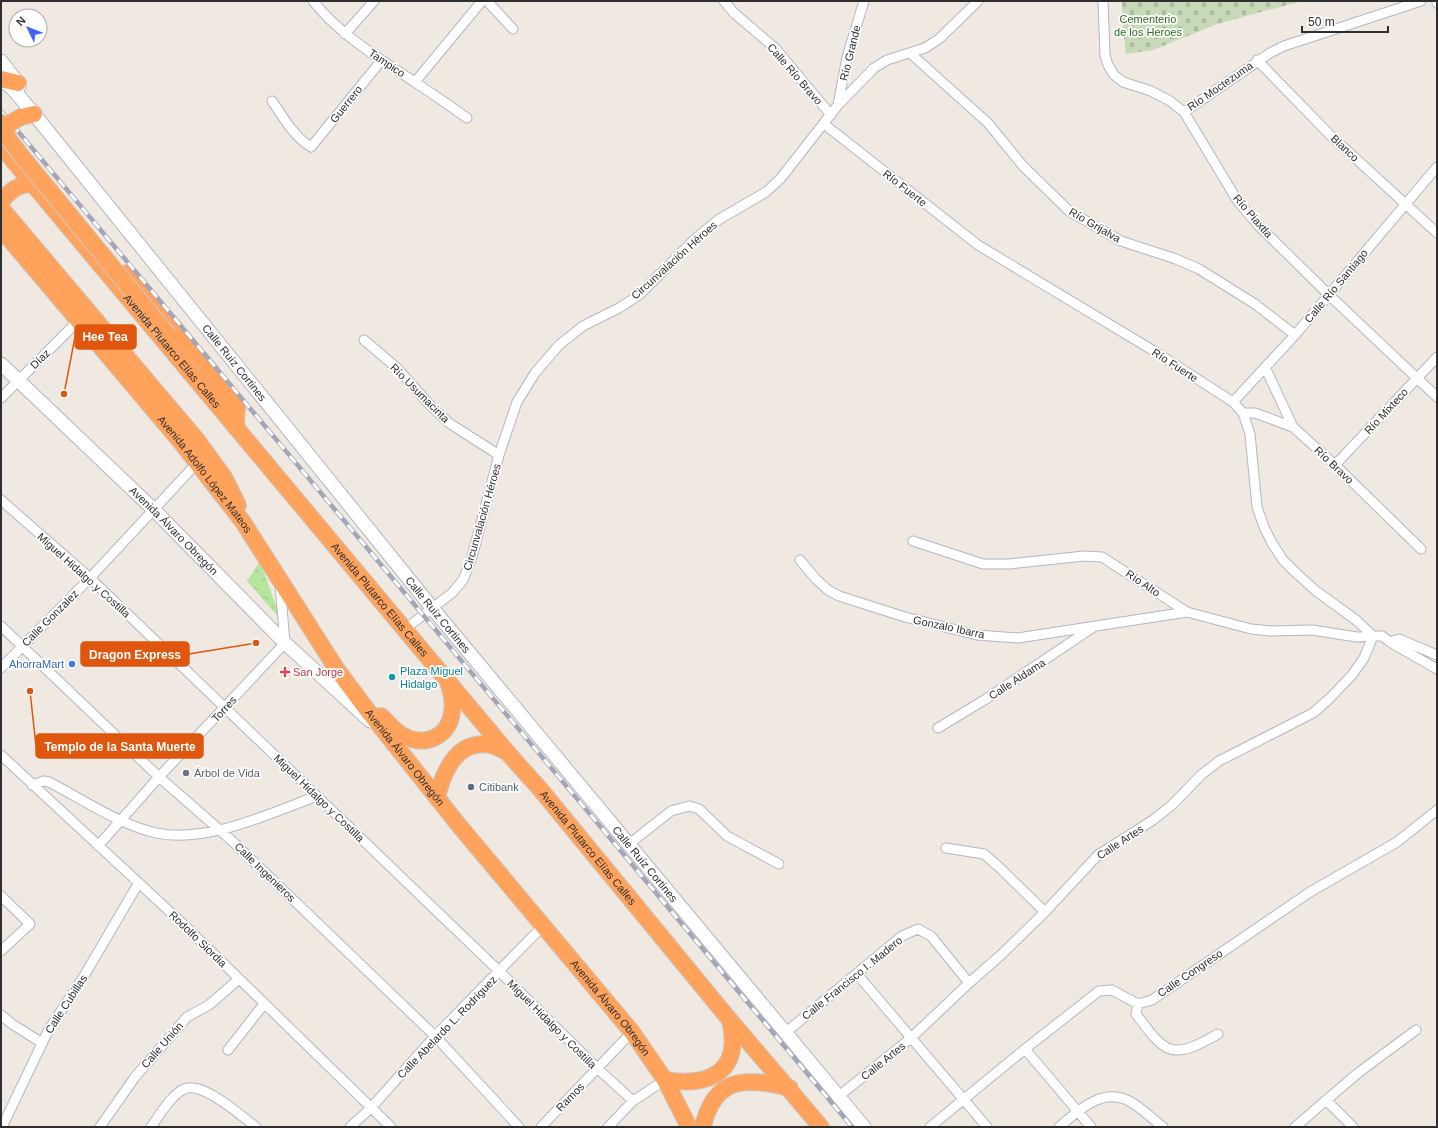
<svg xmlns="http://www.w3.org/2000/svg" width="1438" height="1128" font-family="Helvetica,sans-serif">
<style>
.cemetery{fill:url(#cemetery-stones)}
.park{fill:url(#park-crowns)}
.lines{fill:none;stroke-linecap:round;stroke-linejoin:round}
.street-casing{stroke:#b4b7c1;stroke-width:11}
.secondary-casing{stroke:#b4b7c1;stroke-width:15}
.highway-casing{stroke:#c9c9c9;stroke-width:18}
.street{stroke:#fff;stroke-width:9}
.secondary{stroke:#fff;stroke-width:13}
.highway{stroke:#ffa35c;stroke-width:16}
.rail-casing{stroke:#a3a6b8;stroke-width:4.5}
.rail{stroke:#fff;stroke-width:3;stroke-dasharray:9;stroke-linecap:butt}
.highway-bridge-casing{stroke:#c9c9c9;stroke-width:18;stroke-linecap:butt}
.highway-bridge{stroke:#ffa35c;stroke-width:16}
.shop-dot{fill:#3f7fe0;stroke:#fff;stroke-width:1.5}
.health-dot{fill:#e0444e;stroke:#fff;stroke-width:1.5}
.culture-dot{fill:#0f9aa8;stroke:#fff;stroke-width:1.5}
.worship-dot{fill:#6b7280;stroke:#fff;stroke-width:1.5}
.service-dot{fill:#5c6f8a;stroke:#fff;stroke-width:1.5}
.labels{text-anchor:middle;stroke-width:3.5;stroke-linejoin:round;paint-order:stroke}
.park-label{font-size:11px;fill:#2c6e1b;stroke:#fff}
.street-label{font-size:11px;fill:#2e2e2e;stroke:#fff}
.shop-label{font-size:11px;fill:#366cbe;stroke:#fff;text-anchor:end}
.culture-label{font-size:11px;fill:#0d838f;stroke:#fff;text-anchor:start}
.health-label{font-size:11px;fill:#be3a42;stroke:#fff;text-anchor:start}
.worship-label{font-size:11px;fill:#5b616d;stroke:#fff;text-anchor:start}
.service-label{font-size:11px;fill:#4e5e75;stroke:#fff;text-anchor:start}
.leader{fill:none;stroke:#df570e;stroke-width:1.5}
.callout-dot{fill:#df570e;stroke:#fff;stroke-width:1.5}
.callout{fill:#df570e;stroke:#df570e;stroke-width:1.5}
.callout-label{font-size:12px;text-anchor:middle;font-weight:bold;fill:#fff}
</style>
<defs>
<pattern id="cemetery-stones" width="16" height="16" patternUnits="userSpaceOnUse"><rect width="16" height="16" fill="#c8d9b8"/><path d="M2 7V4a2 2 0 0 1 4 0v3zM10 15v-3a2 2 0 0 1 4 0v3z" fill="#acbb9e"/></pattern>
<pattern id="park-crowns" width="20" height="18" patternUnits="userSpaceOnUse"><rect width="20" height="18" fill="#b6e59e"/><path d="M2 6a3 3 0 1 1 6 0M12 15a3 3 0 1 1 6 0" fill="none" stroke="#9dc588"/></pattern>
</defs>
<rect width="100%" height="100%" fill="#efe9e1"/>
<!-- cemetery -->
<path class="cemetery" d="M1122,1H1302L1217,24L1153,50L1126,54L1123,28Z"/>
<!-- park -->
<path class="park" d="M260,561L281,620L247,581Z"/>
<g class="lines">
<defs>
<path id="street" d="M313,1C341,36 379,58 416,83C433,94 450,106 467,118
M487,1L513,29
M724,1L734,13L775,48L831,115
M1103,1L1105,55L1108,65L1114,75L1123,82L1151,91L1170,101L1184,112L1237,200L1257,224L1329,295L1437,397
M1437,1V3
M345,34L374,1
M910,53L988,123L1023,166L1069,211L1121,241L1176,259L1199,269L1255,304L1295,335
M1257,60L1329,134L1437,233
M415,82L482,1
M272,101C284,118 293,136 311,147L381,61
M838,105L847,57L864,1
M1184,112L1270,53L1284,46L1421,1
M824,124L978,245L1154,351L1233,402L1243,413L1250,434L1257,507L1264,527L1272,543L1283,560L1295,572L1316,591L1356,620L1373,636H1382L1390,642L1399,639L1437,655
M364,340L397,368L429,404L449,423L499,455
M1265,367L1293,427L1335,465L1421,549
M1,398L79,320
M1233,402L1295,335L1437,167
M1243,413H1255L1293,427
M1335,465L1437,357
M1,500L90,578L499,971L597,1068L633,1101
M800,560L815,578L828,590L839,596L905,617L977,635L1018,638L1187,612
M1,626L159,777L230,839L435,1036L519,1127
M405,629L452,593L463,580L472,557L499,455L517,402L535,373L559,345L583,326L619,308L639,295L696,238L718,220L766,192L781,178L838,105L874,68L887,60L925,48L939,39L978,1
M1390,642L1437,669
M1,668L90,578L197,463
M938,728L986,699L1092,628
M1,755L182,923L391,1127
M32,785L44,781L49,782C82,799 120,825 156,833C206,844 271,813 317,796
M628,845L671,811L689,806L699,809L727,836L779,864
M98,846L159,777L285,643L280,584
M946,848L984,854L999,867L1045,912
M1,896L30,924L1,951
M857,974L987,1127
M1138,1004L1136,1014C1166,1054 1171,1061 1218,1034
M1,1015L12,1024L42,1043
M785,1033L902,936L918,929L931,936L969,983
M1025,1049L1091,1127
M228,1050L264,1004
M839,1096L911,1038L969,983L1002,954L1045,912L1098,855L1153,820L1172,805L1201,775L1219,761L1313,713L1329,699L1352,675L1364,658L1373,636L1357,637L1312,630L1271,631L1251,629L1187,612L1102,557L1084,556L1009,564H983L913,541
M1326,1100L1353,1127
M2,1127L48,1031L84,976L138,884
M100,1127L135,1077L187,1017L209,1005L239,979
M151,1127C160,1115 170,1096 184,1089C203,1081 241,1116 256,1127
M350,1127L371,1108L435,1036L543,926
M541,1127L632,1032
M608,1127L633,1101L665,1080
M930,1127L1025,1049L1099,991L1112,990L1138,1004L1152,1000L1310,892L1397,842L1437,810
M1059,1127C1078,1111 1102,1087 1129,1101C1141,1107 1152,1119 1163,1127
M1295,1127L1358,1073L1416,1030"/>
<g id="secondary">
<path d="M1,61L18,83L19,87"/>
<path id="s1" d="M1,80L12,88L34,114L433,609L864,1127"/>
<path id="s2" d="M1,364L154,510L285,643L370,721"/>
</g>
<g id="highway">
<path d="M1,79L18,83"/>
<path d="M21,117L34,114"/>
<path id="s3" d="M1,146L507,752L540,789L729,1019L821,1127"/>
<path d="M1,202C9,191 18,184 32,184"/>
<path d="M1,208L197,440L224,477L238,505"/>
<path id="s4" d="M1,229L180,441L243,522L336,668L365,707L457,823L632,1032L665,1080L689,1127"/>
<path d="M127,273L207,367L237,406L236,428"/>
<path d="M381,716C388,722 395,732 404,736C425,747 449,737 452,712C454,702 451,691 448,682"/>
<path d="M437,798C443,772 457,739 490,745C496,746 502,750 507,752"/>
<path d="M665,1080C711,1087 742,1071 730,1021"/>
<path d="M703,1127C714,1076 747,1077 790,1088"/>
</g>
</defs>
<!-- street casing -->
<use href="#street" class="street-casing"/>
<!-- secondary casing -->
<use href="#secondary" class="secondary-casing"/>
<!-- highway casing -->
<use href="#highway" class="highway-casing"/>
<!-- street -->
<use href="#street" class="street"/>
<!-- secondary -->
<use href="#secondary" class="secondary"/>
<!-- highway -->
<use href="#highway" class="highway"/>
<defs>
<path id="rail" d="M1,111L852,1127"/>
</defs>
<!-- rail casing -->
<use href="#rail" class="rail-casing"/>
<!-- rail -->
<use href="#rail" class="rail"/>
<defs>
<path id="highway-bridge" d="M1,122L8,138L24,159L169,336
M4,130L12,122L21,117"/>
</defs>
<!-- highway-bridge casing -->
<use href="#highway-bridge" class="highway-bridge-casing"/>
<!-- highway-bridge -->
<use href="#highway-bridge" class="highway-bridge"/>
</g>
<!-- markers -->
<circle class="shop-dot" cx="72" cy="664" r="4"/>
<path class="health-dot" d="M283 666h4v4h4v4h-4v4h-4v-4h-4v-4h4z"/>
<circle class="culture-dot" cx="392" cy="677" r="4"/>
<circle class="worship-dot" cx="186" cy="773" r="4"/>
<circle class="service-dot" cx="471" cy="787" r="4"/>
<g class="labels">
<!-- park labels -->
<g class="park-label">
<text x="1148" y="23">Cementerio<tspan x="1148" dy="13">de los Heroes</tspan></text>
</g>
<!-- street labels -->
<g class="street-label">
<text transform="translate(850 53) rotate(-76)" y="4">Río Grande</text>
<text transform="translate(387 63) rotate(34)" y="4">Tampico</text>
<text transform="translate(795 74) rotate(49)" y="4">Calle Río Bravo</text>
<text transform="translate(1220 86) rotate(-35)" y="4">Río Moctezuma</text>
<text transform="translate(346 104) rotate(-51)" y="4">Guerrero</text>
<text transform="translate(1345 148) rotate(43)" y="4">Blanco</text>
<text transform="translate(905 188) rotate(38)" y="4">Río Fuerte</text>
<text transform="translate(1253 216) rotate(49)" y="4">Río Piaxtla</text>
<text transform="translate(1095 225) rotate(30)" y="4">Río Grijalva</text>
<text transform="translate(674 260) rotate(-42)" y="4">Circunvalación Héroes</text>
<text transform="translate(1336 286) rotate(-50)" y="4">Calle Río Santiago</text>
<text dy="4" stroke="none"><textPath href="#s3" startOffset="267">Avenida Plutarco Elías Calles</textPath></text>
<text transform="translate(40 359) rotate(-45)" y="4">Díaz</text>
<text dy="4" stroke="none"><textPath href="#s1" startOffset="367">Calle Ruíz Cortines</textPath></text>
<text transform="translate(1175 365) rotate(33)" y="4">Río Fuerte</text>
<text transform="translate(420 393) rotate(45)" y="4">Río Usumacinta</text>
<text transform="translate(1386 411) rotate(-47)" y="4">Río Mixteco</text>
<text transform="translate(1334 465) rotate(43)" y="4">Río Bravo</text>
<text dy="4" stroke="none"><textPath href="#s4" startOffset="319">Avenida Adolfo López Mateos</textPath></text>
<text transform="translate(482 517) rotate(-74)" y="4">Circunvalación Héroes</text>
<text dy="4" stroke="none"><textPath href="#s2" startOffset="240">Avenida Álvaro Obregón</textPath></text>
<text transform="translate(84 575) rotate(42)" y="4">Miguel Hidalgo y Costilla</text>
<text transform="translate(1143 583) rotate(34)" y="4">Río Alto</text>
<text dy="4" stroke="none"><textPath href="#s3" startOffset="591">Avenida Plutarco Elías Calles</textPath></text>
<text dy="4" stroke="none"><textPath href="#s1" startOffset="691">Calle Ruíz Cortines</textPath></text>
<text transform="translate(50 618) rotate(-45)" y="4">Calle Gonzalez</text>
<text transform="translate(949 627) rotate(12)" y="4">Gonzalo Ibarra</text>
<text transform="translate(1017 679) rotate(-33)" y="4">Calle Aldama</text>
<text transform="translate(224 709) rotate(-47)" y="4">Torres</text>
<text dy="4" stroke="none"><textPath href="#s4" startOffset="666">Avenida Álvaro Obregón</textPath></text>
<text transform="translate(319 798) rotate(44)" y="4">Miguel Hidalgo y Costilla</text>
<text transform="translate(1120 842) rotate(-33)" y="4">Calle Artes</text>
<text dy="4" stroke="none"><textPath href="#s3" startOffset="915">Avenida Plutarco Elías Calles</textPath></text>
<text dy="4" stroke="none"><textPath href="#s1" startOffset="1015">Calle Ruíz Cortines</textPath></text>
<text transform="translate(265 872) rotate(44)" y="4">Calle Ingenieros</text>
<text transform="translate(198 939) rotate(44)" y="4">Rodolfo Siordia</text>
<text transform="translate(1190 973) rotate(-34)" y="4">Calle Congreso</text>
<text transform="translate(852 978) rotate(-39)" y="4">Calle Francisco I. Madero</text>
<text transform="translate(66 1004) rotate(-57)" y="4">Calle Cubillas</text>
<text dy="4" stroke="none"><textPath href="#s4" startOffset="990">Avenida Álvaro Obregón</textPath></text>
<text transform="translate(552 1024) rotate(45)" y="4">Miguel Hidalgo y Costilla</text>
<text transform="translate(447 1027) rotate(-46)" y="4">Calle Abelardo L. Rodríguez</text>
<text transform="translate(162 1045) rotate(-49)" y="4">Calle Unión</text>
<text transform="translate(883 1061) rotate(-39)" y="4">Calle Artes</text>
<text transform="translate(570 1097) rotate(-46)" y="4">Ramos</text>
</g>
<!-- shop labels -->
<g class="shop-label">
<text x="64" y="668">AhorraMart</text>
</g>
<!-- culture labels -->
<g class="culture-label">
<text x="400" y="675">Plaza Miguel<tspan x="400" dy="13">Hidalgo</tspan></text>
</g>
<!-- health labels -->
<g class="health-label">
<text x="293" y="676">San Jorge</text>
</g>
<!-- worship labels -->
<g class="worship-label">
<text x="194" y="777">Árbol de Vida</text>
</g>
<!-- service labels -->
<g class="service-label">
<text x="479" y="791">Citibank</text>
</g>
</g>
<!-- callouts -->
<path class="leader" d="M64 394L75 337M256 643L189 654M30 691L36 746"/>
<g class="callout-dot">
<circle cx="64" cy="394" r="4"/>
<circle cx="256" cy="643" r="4"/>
<circle cx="30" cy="691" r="4"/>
</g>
<g class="callout">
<rect x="75" y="325" width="61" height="24" rx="4"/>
<rect x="81" y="642" width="108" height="24" rx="4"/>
<rect x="36" y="734" width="167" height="24" rx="4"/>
</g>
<g class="callout-label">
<text x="105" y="341">Hee Tea</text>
<text x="135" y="659">Dragon Express</text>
<text x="120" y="751">Templo de la Santa Muerte</text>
</g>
<!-- border -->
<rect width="1438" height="1128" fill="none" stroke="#2e2e2e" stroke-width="4"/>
<!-- north arrow -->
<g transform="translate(28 28) rotate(313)"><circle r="19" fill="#ffffff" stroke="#ababab"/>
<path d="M0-3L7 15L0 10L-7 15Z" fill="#4264fb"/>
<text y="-6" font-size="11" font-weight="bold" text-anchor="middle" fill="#2e2e2e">N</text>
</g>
<!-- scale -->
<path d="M1302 26v6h86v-6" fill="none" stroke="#2e2e2e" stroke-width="2"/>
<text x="1308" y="26" font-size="12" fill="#2e2e2e" stroke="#ffffff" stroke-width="3" paint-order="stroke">50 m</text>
</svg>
